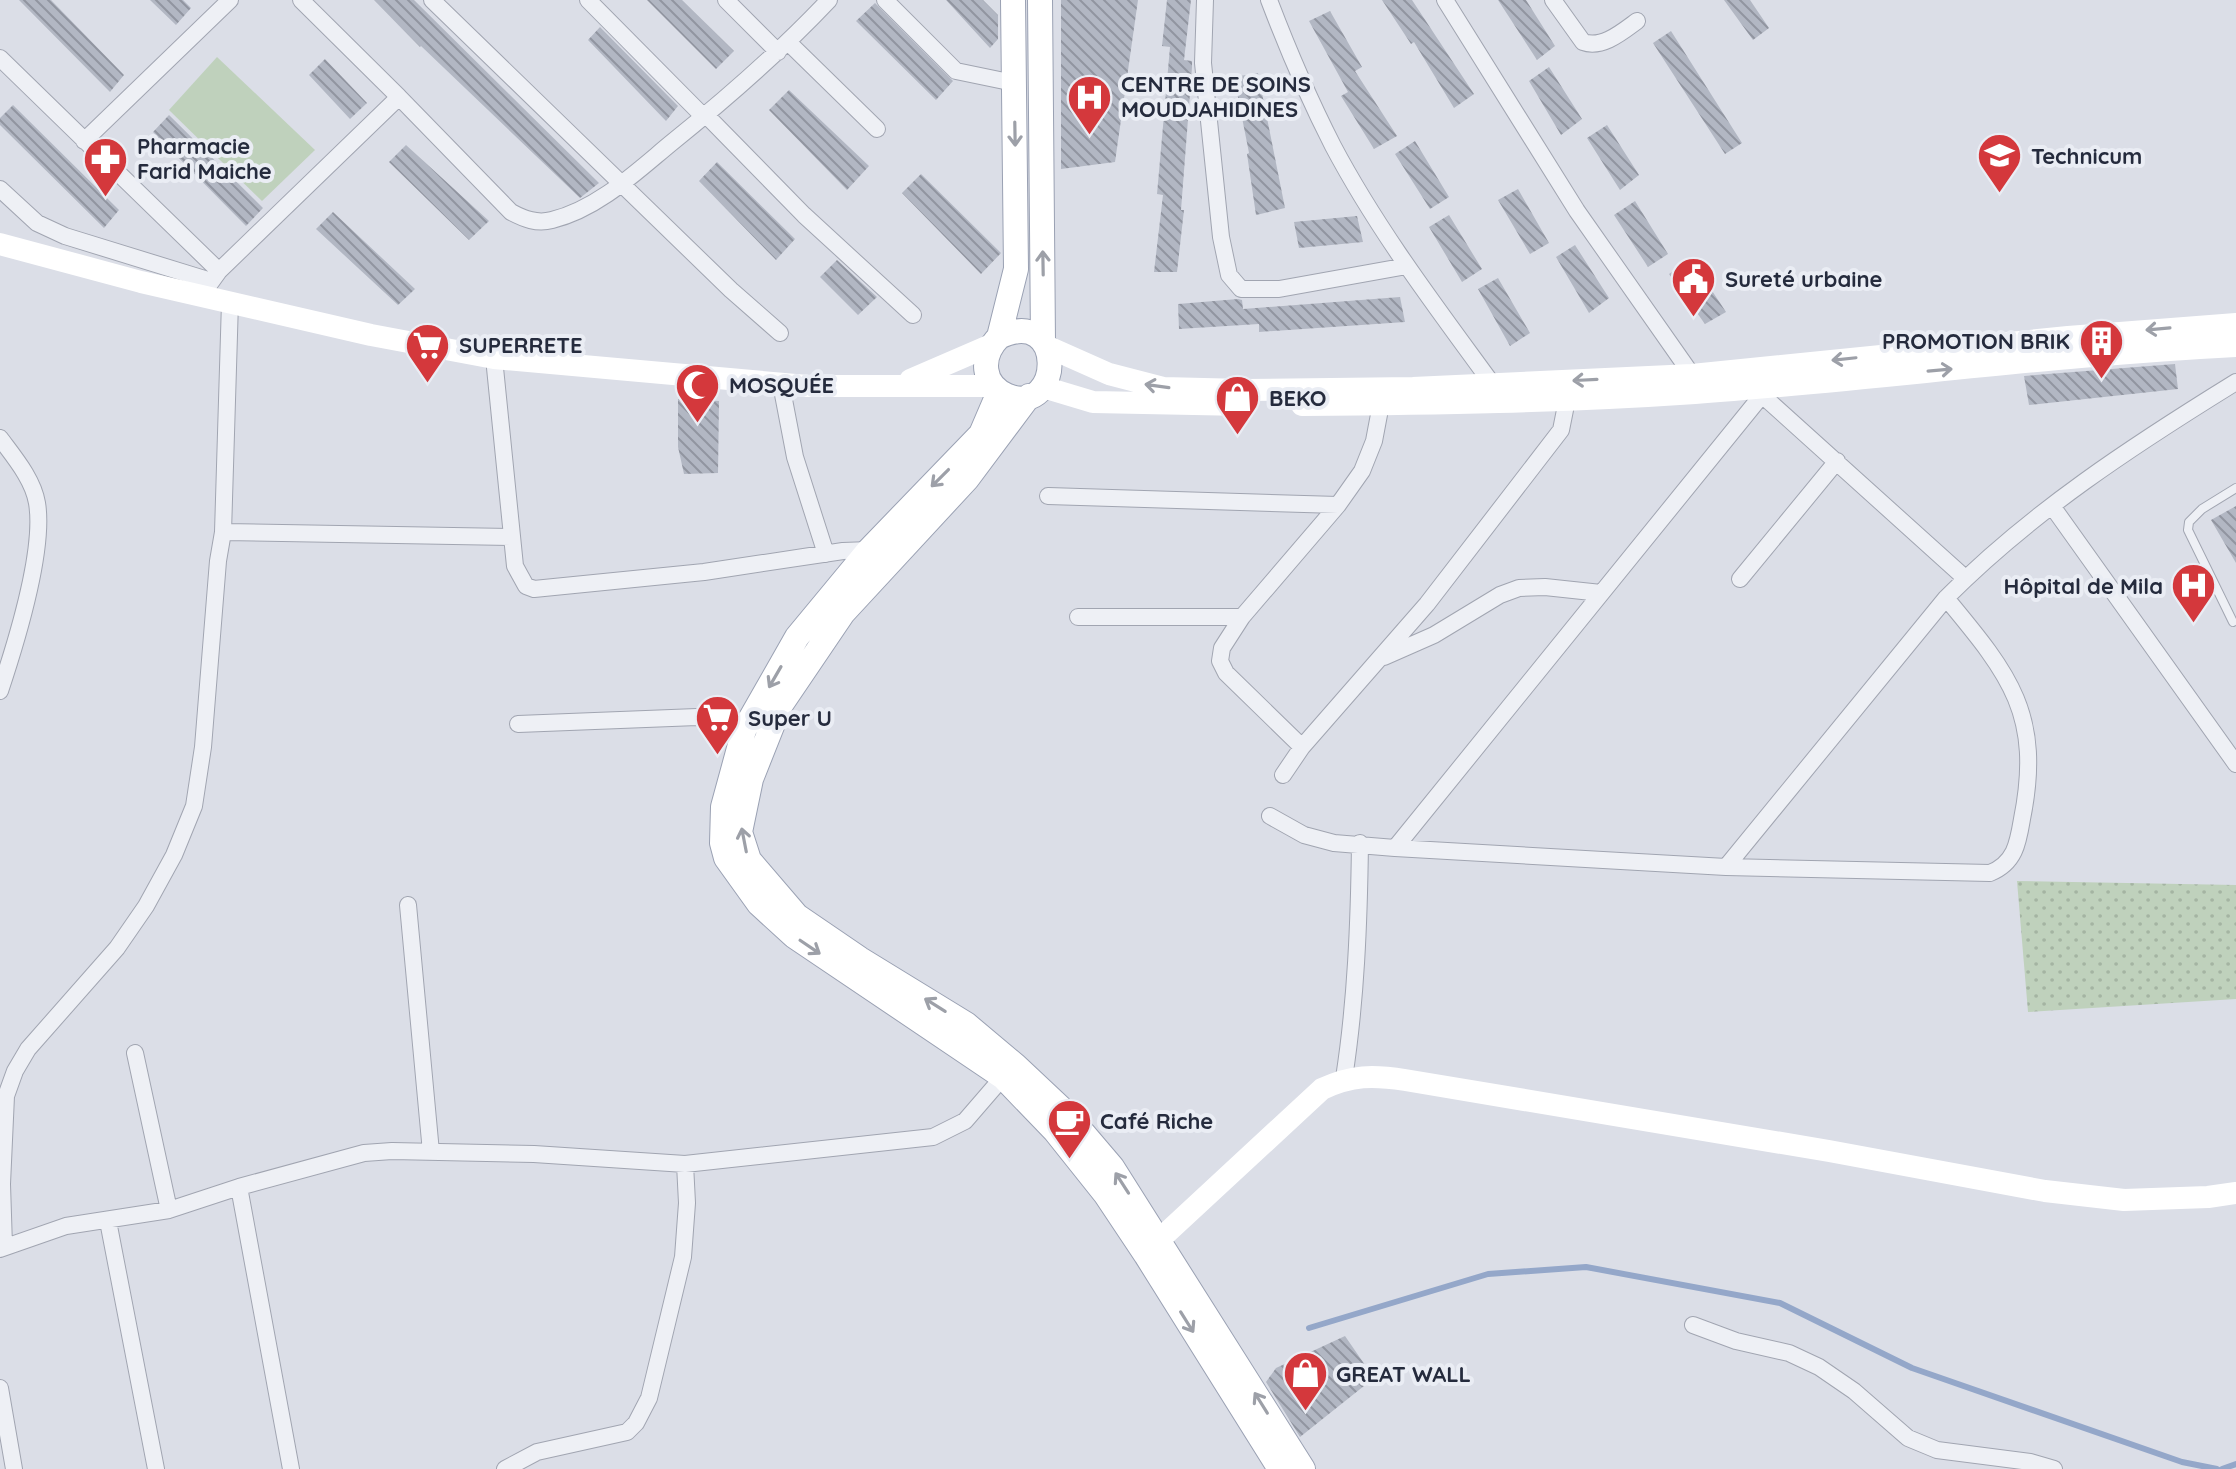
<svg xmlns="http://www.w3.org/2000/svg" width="2236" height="1469" font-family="Quicksand,sans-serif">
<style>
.grass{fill:url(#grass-dots)}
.pitch{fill:#bfd1bc}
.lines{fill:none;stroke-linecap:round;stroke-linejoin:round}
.stream{stroke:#94a7c9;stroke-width:6}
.building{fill:url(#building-back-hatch)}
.lane-casing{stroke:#a1a5b1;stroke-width:10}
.street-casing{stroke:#a1a5b1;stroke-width:18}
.primary-casing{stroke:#9aa1b3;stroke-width:26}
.lane{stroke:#eef0f5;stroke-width:8}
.street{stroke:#eef0f5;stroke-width:16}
.secondary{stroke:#fff;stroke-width:22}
.primary{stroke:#fff;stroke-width:24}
.oneway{stroke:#9da0a8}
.labels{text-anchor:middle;stroke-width:8;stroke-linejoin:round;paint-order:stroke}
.poi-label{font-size:22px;font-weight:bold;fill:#252b3d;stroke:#eaedf4;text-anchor:start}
</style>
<defs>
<pattern id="grass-dots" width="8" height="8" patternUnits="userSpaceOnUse" patternTransform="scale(2)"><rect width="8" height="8" fill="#bfd1bc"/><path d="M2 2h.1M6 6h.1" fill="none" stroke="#a4b4a2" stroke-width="1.8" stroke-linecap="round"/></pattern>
<pattern id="building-back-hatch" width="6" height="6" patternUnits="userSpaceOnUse" patternTransform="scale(2)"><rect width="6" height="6" fill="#b2b7c3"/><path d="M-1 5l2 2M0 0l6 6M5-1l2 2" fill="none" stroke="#9195a0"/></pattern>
</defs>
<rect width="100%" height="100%" fill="#dbdee7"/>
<!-- grass -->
<path class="grass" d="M2017,881L2236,885V999L2028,1012Z"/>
<!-- pitch -->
<path class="pitch" d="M217,57L315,150L262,201L169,110Z"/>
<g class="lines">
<!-- stream -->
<path class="stream" d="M1309,1328L1488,1274L1586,1267L1780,1303L1912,1368L2182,1462L2217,1469
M2222,1469L2236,1464"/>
</g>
<!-- building -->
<path class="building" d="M19,0H51L124,75L110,92Z
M150,0H183L191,8L176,25Z
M374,0H414L599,183L580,198L421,46L420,47Z
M647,0H682L734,51L716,69Z
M946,0H983L998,15V39L990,48Z
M1061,0H1138L1115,162L1061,169Z
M1167,0H1191L1184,60L1192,61V67L1181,210H1184L1177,272H1154L1163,195L1157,194L1170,47L1162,46Z
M1382,0H1412L1474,94L1454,108L1414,42L1411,44Z
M1498,0H1526L1555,46L1537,60Z
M1724,0H1750L1769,28L1753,40Z
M875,3L953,81L936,100L856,21Z
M1330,11L1362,67L1355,71L1397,136L1374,149L1341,96L1348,92L1309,21Z
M600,27L678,106L666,121L588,40Z
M1671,31L1742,143L1725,154L1653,43Z
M325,59L367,103L350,119L309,75Z
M1549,67L1582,119L1561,135L1529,81Z
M1258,73L1285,208L1256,215L1247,154L1249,153L1234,77Z
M789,90L869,166L847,190L769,110Z
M13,105L119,210L104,228L0,125V118Z
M169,115L263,208L246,226L153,132Z
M1607,125L1639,175L1620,190L1587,138Z
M1415,141L1449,197L1430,209L1395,154Z
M406,145L489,221L469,240L389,162Z
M717,162L795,239L776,260L699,181Z
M921,174L1001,253L981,274L902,193Z
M1518,189L1549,243L1530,254L1498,200Z
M1635,201L1668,254L1648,267L1614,215Z
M333,212L415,289L398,305L316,229Z
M1449,215L1482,269L1462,282L1429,227Z
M1357,216L1363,242L1299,248L1294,222Z
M1575,245L1609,298L1589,313L1556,257Z
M1691,259L1726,312L1705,324L1669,274Z
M837,260L877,297L858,315L820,277Z
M1498,278L1530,333L1510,346L1478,289Z
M1400,297L1405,322L1259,332V324L1179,329L1178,304L1238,299L1242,300L1243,309Z
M2175,364L2178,389L2029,405L2024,376Z
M678,399L719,401L718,473L684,474L678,447Z
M2236,506V563L2211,520Z
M1345,1336L1374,1378L1300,1437L1266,1382L1276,1368Z"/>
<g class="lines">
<defs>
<path id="lane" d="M2233,622L2188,530L2189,522L2202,509L2236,488"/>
<path id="street" d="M432,0L731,290L780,333
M588,0L704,117
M726,0L778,52
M885,0L956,71L1014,83
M1205,0L1203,63L1221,237L1229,275L1241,289H1279L1407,266
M1269,0C1288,50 1309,99 1333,146C1378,231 1437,308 1493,385
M1445,0L1577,211L1692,375L1694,384
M1553,0L1583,42C1602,49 1622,32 1637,21
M789,43L877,129
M0,58L219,271
M399,97L511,212C524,219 537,224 552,220C597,209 635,173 670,144C726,99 780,52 829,0
M706,115L804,215L913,315
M84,141L230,0
M0,189L37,223L65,236L211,281
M201,296L219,271L399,97L301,0
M494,358L515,566L526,586L534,589L704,572L843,551L869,550
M781,384L795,457L826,554
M1762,395L1965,578
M0,438C14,457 33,479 37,503C45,551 16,643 0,691
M1048,496L1338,505
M2052,506L2236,764
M223,532L512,537
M1740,579L1837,461
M1078,617H1242
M1384,657L1434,635L1500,595L1519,588L1545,587L1601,593
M518,724L697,717L744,730
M1302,747L1226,673L1220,661L1222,648L1242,617L1338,505L1362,471L1374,441L1381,404
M1283,775L1302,747L1427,604L1561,430L1567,400
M1270,816L1304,835L1334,843L1395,848L1726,867L1990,873C2015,863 2018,843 2022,819C2043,714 2009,674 1946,598
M1395,848L1762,395L1760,388
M1726,867L1946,598C2031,512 2134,445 2236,382
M408,905L431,1152
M135,1053L169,1210
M1344,1078C1356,1001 1359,922 1360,843
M239,1187L291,1469
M108,1221L156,1469
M4,1246L2,1184L6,1096L15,1071L28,1049L117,948L146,906L174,855L194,806L203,747L218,561L223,532L230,302
M0,1249L66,1226L169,1210L239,1187L364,1153L392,1151L534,1154L685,1164L933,1137L965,1121L1003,1077
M1693,1325L1736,1341L1789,1353L1819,1367L1854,1391L1908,1438L1937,1450L2030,1462L2054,1469
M0,1388L14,1469
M505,1469L537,1452L627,1432L636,1423L649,1398L683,1257L687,1203L685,1164"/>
<path id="primary" d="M1040,0L1043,341
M999,337C1067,305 1063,417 1008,396C981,385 980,356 999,337L1016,269L1013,0
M999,392L981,434L869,550L797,637L744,730L723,807L722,843L726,858L759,904L794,936L1003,1077L1055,1131L1106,1195L1146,1255L1280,1469
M1029,396L967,479L843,613L780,706L751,779L740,832L749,860L797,916L860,959L966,1024L1016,1066L1066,1113L1112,1167L1303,1469"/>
</defs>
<!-- lane casing -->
<use href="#lane" class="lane-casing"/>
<!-- street casing -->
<use href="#street" class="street-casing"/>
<!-- primary casing -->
<use href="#primary" class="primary-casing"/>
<!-- lane -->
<use href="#lane" class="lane"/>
<!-- street -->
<use href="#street" class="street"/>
<!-- secondary -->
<path class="secondary" d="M0,244L141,282L371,335L494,358L807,386H992
M1046,346L1109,374L1163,388L1244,390L1413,388L1692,375L2068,337L2236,324
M910,380L991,345
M1043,387L1093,402L1244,405
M1302,405C1433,404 1564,402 1695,393C1875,380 2055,355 2236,346
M1148,1253L1159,1240L1322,1089C1352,1075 1373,1075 1405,1080L1829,1151L2045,1191L2124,1200L2208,1197L2236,1193"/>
<!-- primary -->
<use href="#primary" class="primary"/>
</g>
<!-- one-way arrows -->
<defs><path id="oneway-shaft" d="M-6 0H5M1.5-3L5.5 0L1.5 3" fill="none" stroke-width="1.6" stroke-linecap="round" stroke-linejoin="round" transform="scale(2)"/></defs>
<g class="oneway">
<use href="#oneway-shaft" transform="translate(1015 134) rotate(89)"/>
<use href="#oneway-shaft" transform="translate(1043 263) rotate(-91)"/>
<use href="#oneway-shaft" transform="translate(2158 329) rotate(175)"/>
<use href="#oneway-shaft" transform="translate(1844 359) rotate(174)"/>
<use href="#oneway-shaft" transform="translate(1940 370) rotate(-5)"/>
<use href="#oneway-shaft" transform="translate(1585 380) rotate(177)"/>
<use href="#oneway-shaft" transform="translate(1157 386) rotate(-172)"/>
<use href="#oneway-shaft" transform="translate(940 478) rotate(135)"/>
<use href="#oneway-shaft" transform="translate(775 677) rotate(120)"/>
<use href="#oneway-shaft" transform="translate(744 840) rotate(-101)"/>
<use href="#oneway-shaft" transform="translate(810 947) rotate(34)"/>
<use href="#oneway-shaft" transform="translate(935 1005) rotate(-148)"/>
<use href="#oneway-shaft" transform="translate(1122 1183) rotate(-123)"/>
<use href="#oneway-shaft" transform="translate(1187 1322) rotate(58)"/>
<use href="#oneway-shaft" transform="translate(1261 1403) rotate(-122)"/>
</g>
<!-- icons -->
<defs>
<symbol id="hospital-pin" viewBox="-11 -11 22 30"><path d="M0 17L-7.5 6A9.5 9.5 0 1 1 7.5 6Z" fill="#d4383c" stroke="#eaedf4"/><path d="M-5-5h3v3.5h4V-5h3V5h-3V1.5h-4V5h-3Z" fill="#fff"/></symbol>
<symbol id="school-pin" viewBox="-11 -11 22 30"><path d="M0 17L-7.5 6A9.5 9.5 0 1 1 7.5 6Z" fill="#d4383c" stroke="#eaedf4"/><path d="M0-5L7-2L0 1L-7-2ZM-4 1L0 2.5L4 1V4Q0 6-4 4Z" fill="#fff"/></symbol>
<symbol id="pharmacy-pin" viewBox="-11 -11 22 30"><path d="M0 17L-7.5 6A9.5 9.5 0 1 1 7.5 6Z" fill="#d4383c" stroke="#eaedf4"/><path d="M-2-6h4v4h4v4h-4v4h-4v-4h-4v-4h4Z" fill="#fff"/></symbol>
<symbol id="civic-pin" viewBox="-11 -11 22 30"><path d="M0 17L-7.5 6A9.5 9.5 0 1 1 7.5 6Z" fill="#d4383c" stroke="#eaedf4"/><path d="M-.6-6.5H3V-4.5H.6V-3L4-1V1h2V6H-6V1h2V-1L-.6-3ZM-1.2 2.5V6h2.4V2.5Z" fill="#fff"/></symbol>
<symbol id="building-pin" viewBox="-11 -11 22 30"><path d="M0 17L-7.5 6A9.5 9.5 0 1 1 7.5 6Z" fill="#d4383c" stroke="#eaedf4"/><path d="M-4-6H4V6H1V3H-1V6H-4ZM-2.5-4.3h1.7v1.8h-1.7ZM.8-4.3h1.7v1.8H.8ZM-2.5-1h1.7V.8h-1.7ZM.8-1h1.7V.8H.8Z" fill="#fff"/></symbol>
<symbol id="supermarket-pin" viewBox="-11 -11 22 30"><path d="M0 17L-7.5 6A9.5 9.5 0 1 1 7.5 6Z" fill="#d4383c" stroke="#eaedf4"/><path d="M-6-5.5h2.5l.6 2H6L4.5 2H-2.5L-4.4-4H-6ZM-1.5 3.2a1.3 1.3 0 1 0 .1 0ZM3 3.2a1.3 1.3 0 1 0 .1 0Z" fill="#fff"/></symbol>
<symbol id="mosque-pin" viewBox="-11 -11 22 30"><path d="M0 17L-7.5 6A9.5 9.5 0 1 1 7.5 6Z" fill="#d4383c" stroke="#eaedf4"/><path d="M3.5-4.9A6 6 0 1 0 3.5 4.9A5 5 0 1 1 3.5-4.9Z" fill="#fff"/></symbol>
<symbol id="shop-pin" viewBox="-11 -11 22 30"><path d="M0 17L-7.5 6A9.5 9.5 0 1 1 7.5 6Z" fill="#d4383c" stroke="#eaedf4"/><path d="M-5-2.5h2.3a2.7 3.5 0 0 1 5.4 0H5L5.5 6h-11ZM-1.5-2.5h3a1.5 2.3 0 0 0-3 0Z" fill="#fff"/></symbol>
<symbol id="cafe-pin" viewBox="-11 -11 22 30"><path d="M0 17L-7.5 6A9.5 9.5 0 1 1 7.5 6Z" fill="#d4383c" stroke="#eaedf4"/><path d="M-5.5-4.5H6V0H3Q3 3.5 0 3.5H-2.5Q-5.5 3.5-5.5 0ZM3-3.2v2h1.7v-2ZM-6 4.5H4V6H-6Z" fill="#fff"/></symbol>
</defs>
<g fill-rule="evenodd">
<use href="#hospital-pin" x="1064" y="72" width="51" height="69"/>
<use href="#school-pin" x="1974" y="130" width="51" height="69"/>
<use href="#pharmacy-pin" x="80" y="134" width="51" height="69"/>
<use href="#civic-pin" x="1668" y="254" width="51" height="69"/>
<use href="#building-pin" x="2076" y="316" width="51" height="69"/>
<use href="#supermarket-pin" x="402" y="320" width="51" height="69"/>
<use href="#mosque-pin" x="672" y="360" width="51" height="69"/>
<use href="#shop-pin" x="1212" y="372" width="51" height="69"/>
<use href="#hospital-pin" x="2168" y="560" width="51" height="69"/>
<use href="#supermarket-pin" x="692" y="692" width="51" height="69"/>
<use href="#cafe-pin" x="1044" y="1096" width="51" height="69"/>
<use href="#shop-pin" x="1280" y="1348" width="51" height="69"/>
</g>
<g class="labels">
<!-- poi labels -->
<g class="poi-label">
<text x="1121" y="92">CENTRE DE SOINS<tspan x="1121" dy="25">MOUDJAHIDINES</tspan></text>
<text x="137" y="154">Pharmacie<tspan x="137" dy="25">Farid Maiche</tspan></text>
<text x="2031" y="164">Technicum</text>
<text x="1725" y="287">Sureté urbaine</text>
<text x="2070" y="349" text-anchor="end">PROMOTION BRIK</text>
<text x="459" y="353">SUPERRETE</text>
<text x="729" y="393">MOSQUÉE</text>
<text x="1269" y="406">BEKO</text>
<text x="2163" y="594" text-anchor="end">Hôpital de Mila</text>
<text x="748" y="726">Super U</text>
<text x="1100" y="1129">Café Riche</text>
<text x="1336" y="1382">GREAT WALL</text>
</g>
</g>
</svg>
